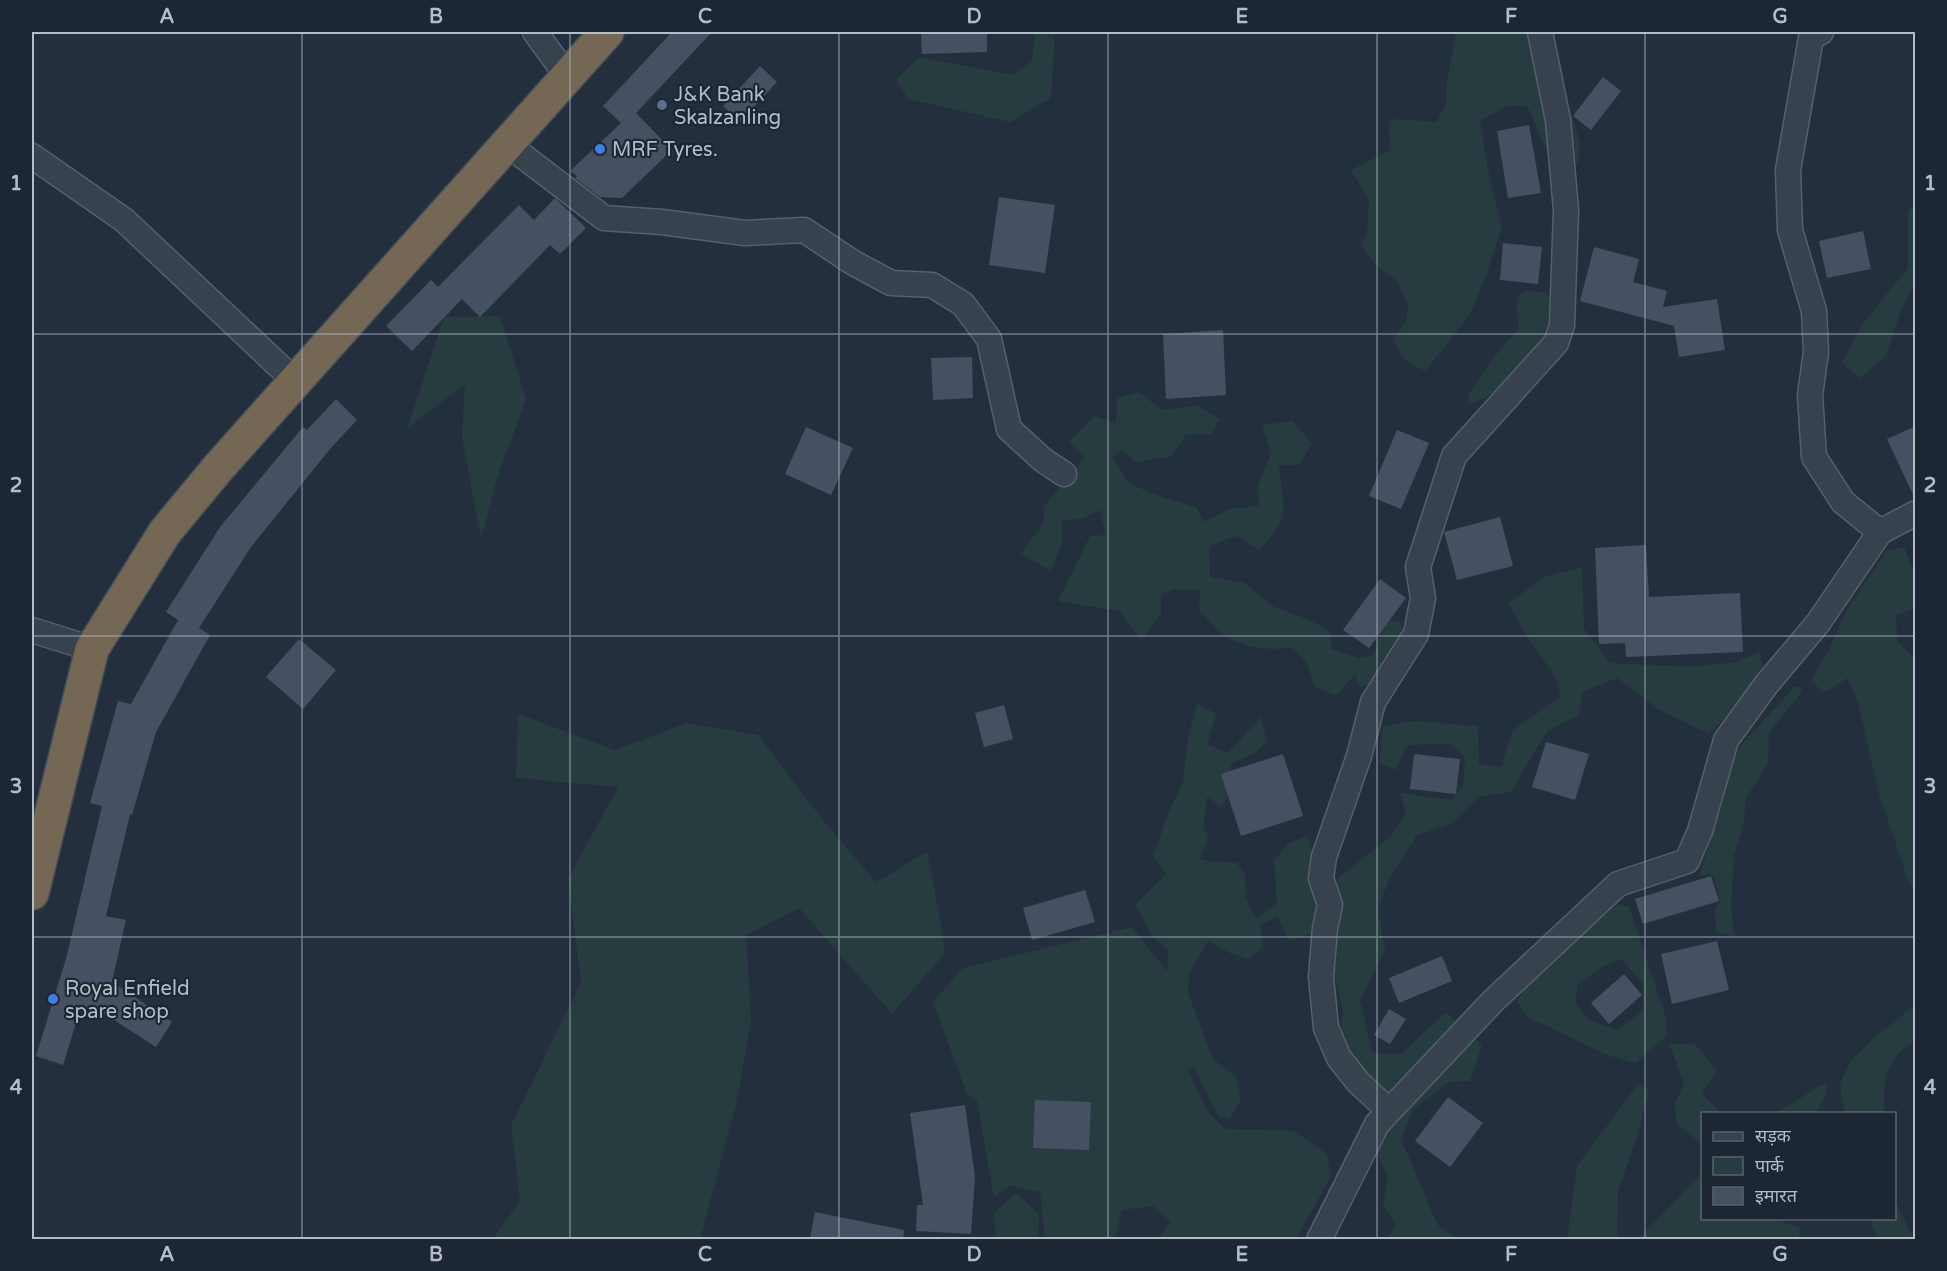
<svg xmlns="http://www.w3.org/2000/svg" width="1947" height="1271" font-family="'Varela Round','Noto Sans Devanagari',sans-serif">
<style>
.green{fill:#263c3f;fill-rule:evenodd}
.building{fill:#455162}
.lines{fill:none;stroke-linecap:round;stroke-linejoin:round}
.street-casing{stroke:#565f6c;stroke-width:27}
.highway-casing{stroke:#434c59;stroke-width:36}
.street{stroke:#38414e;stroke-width:24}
.highway{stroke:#746855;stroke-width:33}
.grid{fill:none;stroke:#b4bcc9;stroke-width:1.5;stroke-opacity:0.55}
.service-dot{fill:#5c6f8a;stroke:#1d2633;stroke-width:2}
.shop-dot{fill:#3f7fe0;stroke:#1d2633;stroke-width:2}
.labels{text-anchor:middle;stroke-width:4.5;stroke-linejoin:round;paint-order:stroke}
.poi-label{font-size:20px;fill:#b4bcc9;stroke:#1d2633;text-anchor:start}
.neatline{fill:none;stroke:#b4bcc9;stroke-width:2}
.grid-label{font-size:20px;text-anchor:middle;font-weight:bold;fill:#b4bcc9}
</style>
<rect width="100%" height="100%" fill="#242f3e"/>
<!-- green -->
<path class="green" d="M1035,32H1055L1051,98L1010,122L908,99L896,79L920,57L1012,75L1032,61Z
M1456,32H1546L1580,143L1578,163L1550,157L1527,106H1506L1480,121L1488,170L1502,227L1486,275L1470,315L1426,370C1408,367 1399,354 1393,339L1406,321L1408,304L1398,282L1375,265L1361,244L1367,232L1369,200L1351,170L1391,150L1389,130L1391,119L1437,122L1447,100L1446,88Z
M1915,202V282L1902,307L1886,356L1860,378L1842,363L1864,322L1908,268V212Z
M1527,291L1546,292C1556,308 1545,334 1537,350C1529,364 1485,403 1469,404L1468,396L1494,357L1519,328L1516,306L1519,294Z
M500,316L526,399L498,475L481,539L462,437L465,384L407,429L444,317Z
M1138,392L1163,410L1198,405L1219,419L1212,434L1186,435L1170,457L1135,462L1122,449L1113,457L1128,483L1162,497L1196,507L1204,522L1229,509L1259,506L1258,486L1271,454L1262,425L1293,421L1312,444L1299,465H1279C1283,507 1292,518 1259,550L1237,536L1209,546L1210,577L1245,583L1272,606L1312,621L1330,632L1332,649L1358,658L1374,655L1383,621H1400L1405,637L1392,660L1384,656L1379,679L1360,688L1355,674L1337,695L1315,688L1307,663L1293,648C1270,650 1242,649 1223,634C1214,627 1207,618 1199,611L1200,590L1176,589L1161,594V614L1141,640L1119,611L1058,601L1090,536L1106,535L1100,510L1083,518L1062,521V545L1050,571L1021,553L1044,523L1043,507L1085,458L1069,442L1095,416L1116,423L1117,398Z
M1904,547L1915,577V609L1896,615L1897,642L1915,658L1916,747L1912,749L1916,762L1915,888L1909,883L1878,791L1859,706L1848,678L1823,693L1811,680L1830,647L1847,609L1887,550Z
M1582,567L1584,629L1610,663L1689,667L1737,662L1759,652L1763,668L1742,700L1709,734L1658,709L1618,678L1583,691L1578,716L1547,731L1511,792L1478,797L1451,824L1417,835L1390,877L1378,908L1385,950L1360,1000L1372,1053L1401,1054L1446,1012L1482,1045L1470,1081L1448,1082L1413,1110L1401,1139L1437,1224L1457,1239H1388L1396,1224L1383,1206L1388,1176L1373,1144L1384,1125L1363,1074L1340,1040L1343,1010L1335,977L1332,937L1338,878L1391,836L1406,813L1400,793L1451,800L1463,786L1465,758L1451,744L1406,745L1396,770L1379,763L1383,726L1415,721L1478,726L1479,764L1501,767L1512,731L1560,697L1556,678L1529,639L1508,603L1545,577Z
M1794,687H1802L1800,694L1769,733L1768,763L1746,798L1743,827L1734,854L1731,909L1734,936L1716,932L1715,907L1721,903L1713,874L1699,876L1719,816L1736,751Z
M1197,703L1216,714L1207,745L1228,753L1261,717L1267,742L1254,754L1230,763L1233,786L1222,807L1207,797L1203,828L1208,836L1200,860L1237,863L1245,874L1246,899L1256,918L1277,904L1274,860L1289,843L1308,836L1314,857L1316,932L1289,941L1278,917L1260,924L1263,947L1249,959L1232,954L1208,941L1189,974L1188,993L1213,1059L1236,1077L1241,1099L1230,1119L1219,1117L1194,1067L1188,1070L1206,1109L1225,1129L1294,1131L1327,1154L1331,1177L1296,1239H1157L1171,1222L1153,1206L1122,1210L1115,1239H1045L1040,1192L1010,1185L994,1198L977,1101L967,1094L933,1002L963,968L1132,927L1167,971L1168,950L1153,937L1135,905L1166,874L1153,857L1167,816L1183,782L1188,738Z
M518,714L615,750L687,723L758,735L826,824L876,882L927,852L938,908L945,953L892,1014L799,908L746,935L751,1021L737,1100L700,1239H493L520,1201L511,1125L581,983L568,879L618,787L516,778Z
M1618,904L1629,907L1666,1018V1036L1636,1063L1610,1056L1527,1017L1517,1002L1530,979ZM1622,959L1643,984V1010L1617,1030L1589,1020L1575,1003L1578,984L1602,967Z
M1915,1004V1041C1886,1058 1881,1082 1885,1113H1845C1844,1105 1839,1089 1841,1081C1854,1046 1890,1028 1915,1004Z
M1694,1043L1717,1071L1702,1093L1720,1113L1702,1114L1701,1144L1677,1124L1675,1104L1684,1083L1669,1044Z
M1826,1082V1096L1816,1113H1777Z
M1639,1083L1649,1091L1637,1136L1618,1191L1617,1239H1567L1577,1166Z
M1702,1173V1218L1782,1219L1783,1223L1800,1227L1799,1239H1638Z
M1016,1193L1039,1214L1038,1239H996L994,1213Z
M1895,1200L1914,1239H1879L1872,1227L1871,1219L1894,1218Z"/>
<!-- building -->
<path class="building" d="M672,32H712L636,113L672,150L622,198L600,197L575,178L577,176L570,171L621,123L603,106Z
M921,32H987V52L922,54Z
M760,66L777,82L740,122L723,106Z
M1603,77L1621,91L1591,130L1573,116Z
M1529,125L1541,193L1508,198L1497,131Z
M999,197L1055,205L1045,273L989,265Z
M555,198L586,228L560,254L550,245L480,317L462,299L412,351L386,326L431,280L438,287L519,205L534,220Z
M1863,231L1871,269L1827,278L1819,241Z
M1503,243L1542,247L1538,284L1500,280Z
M1594,247L1639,259L1633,282L1667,291L1663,307L1717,299L1725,350L1679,357L1674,326L1580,301Z
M1223,330L1226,395L1166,399L1163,334Z
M972,357L973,398L933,400L931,358Z
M336,399L357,420L330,449L251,547L199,628L210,635L156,732L132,815L130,814L106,916L126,920L112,982L172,1022L156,1047L108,1016L81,1007L63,1065L36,1056L66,959L102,806L90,803L118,701L131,704L178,620L166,612L220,527L303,427L307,430Z
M1916,426V499H1915L1887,439Z
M806,427L853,448L831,495L785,474Z
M1397,430L1429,443L1401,509L1369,496Z
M1500,517L1513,566L1457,580L1444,532Z
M1646,545L1649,597L1740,593L1743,652L1626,657L1625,643L1599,644L1595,548Z
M1380,579L1406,598L1369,648L1343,630Z
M299,639L336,670L303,709L266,677Z
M1004,705L1013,739L984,747L975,713Z
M1546,742L1589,754L1575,800L1532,787Z
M1283,754L1303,816L1241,836L1221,774Z
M1414,754L1460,759L1456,794L1410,789Z
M1711,876L1719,901L1643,924L1635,899Z
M1085,890L1095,922L1032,940L1023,908Z
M1717,941L1729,990L1672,1004L1661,954Z
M1442,956L1452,981L1399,1003L1389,978Z
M1624,974L1642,995L1609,1024L1591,1003Z
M1389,1009L1406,1019L1390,1044L1374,1035Z
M1448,1097L1483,1123L1450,1167L1415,1141Z
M1035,1100L1091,1102L1089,1150L1033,1148Z
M965,1105L975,1177L971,1234L916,1231L917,1205H923L910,1113Z
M815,1212L904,1230L903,1239H810Z"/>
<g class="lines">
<defs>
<path id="street" d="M535,32L567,76
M1821,32L1811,38L1788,170L1790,230L1814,311L1816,352L1810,395L1814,457L1843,502L1880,532
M507,144L604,218L662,222L745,233L804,230L852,262L891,283L932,285L963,304L989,339L1009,429L1043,460L1064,474
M32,156L124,220L295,381
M32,630L92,649
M1389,1111L1358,1082L1339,1058L1326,1028L1321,977L1325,928L1330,905L1321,878L1324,857L1359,756L1373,702L1416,634L1423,598L1418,567L1454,456L1556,343L1562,325L1566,210L1558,120L1540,32
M1319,1240L1377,1124L1493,1001L1618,884L1687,861L1700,831L1726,740L1766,685L1818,623L1880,532L1916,513"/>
<path id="highway" d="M32,893L92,649L165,532L218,468L607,32"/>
</defs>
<!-- street casing -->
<use href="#street" class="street-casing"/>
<!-- highway casing -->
<use href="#highway" class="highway-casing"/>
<!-- street -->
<use href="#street" class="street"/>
<!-- highway -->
<use href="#highway" class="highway"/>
</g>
<!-- grid -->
<path class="grid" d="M302,32V1240M570,32V1240M839,32V1240M1108,32V1240M1377,32V1240M1645,32V1240M32,334H1916M32,636H1916M32,937H1916"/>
<!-- markers -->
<circle class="service-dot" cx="662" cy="105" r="6"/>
<g class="shop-dot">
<circle cx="600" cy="149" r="6"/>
<circle cx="53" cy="999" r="6"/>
</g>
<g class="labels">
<!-- poi labels -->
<g class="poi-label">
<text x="674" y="101">J&amp;K Bank<tspan x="674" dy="23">Skalzanling</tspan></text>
<text x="612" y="156">MRF Tyres.</text>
<text x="65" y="995">Royal Enfield<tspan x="65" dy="23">spare shop</tspan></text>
</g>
</g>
<!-- border -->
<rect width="1947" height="1271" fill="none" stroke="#1d2633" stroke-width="66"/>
<!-- legend -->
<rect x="1701" y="1112" width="195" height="108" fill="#1d2633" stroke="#59626f" stroke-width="1.5"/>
<rect x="1713" y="1132" width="30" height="9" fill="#38414e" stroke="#59626f" stroke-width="1.5"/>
<text x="1755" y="1142" font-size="18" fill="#b4bcc9">सड़क</text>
<rect x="1713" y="1157" width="30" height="18" fill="#263c3f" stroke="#59626f" stroke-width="1.5"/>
<text x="1755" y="1172" font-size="18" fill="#b4bcc9">पार्क</text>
<rect x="1713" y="1187" width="30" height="18" fill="#455162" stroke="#59626f" stroke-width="1.5"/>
<text x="1755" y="1202" font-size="18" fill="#b4bcc9">इमारत</text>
<rect x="33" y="33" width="1881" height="1205" class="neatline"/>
<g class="grid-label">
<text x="167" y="23">A</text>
<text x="436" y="23">B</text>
<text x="705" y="23">C</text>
<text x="974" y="23">D</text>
<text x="1242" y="23">E</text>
<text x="1511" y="23">F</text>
<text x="1780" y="23">G</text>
<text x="16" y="190">1</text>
<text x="1930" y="190">1</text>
<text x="16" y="492">2</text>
<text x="1930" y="492">2</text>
<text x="16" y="793">3</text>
<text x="1930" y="793">3</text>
<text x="16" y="1094">4</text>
<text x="1930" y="1094">4</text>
<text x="167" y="1261">A</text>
<text x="436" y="1261">B</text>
<text x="705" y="1261">C</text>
<text x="974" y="1261">D</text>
<text x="1242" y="1261">E</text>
<text x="1511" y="1261">F</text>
<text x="1780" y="1261">G</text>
</g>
</svg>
